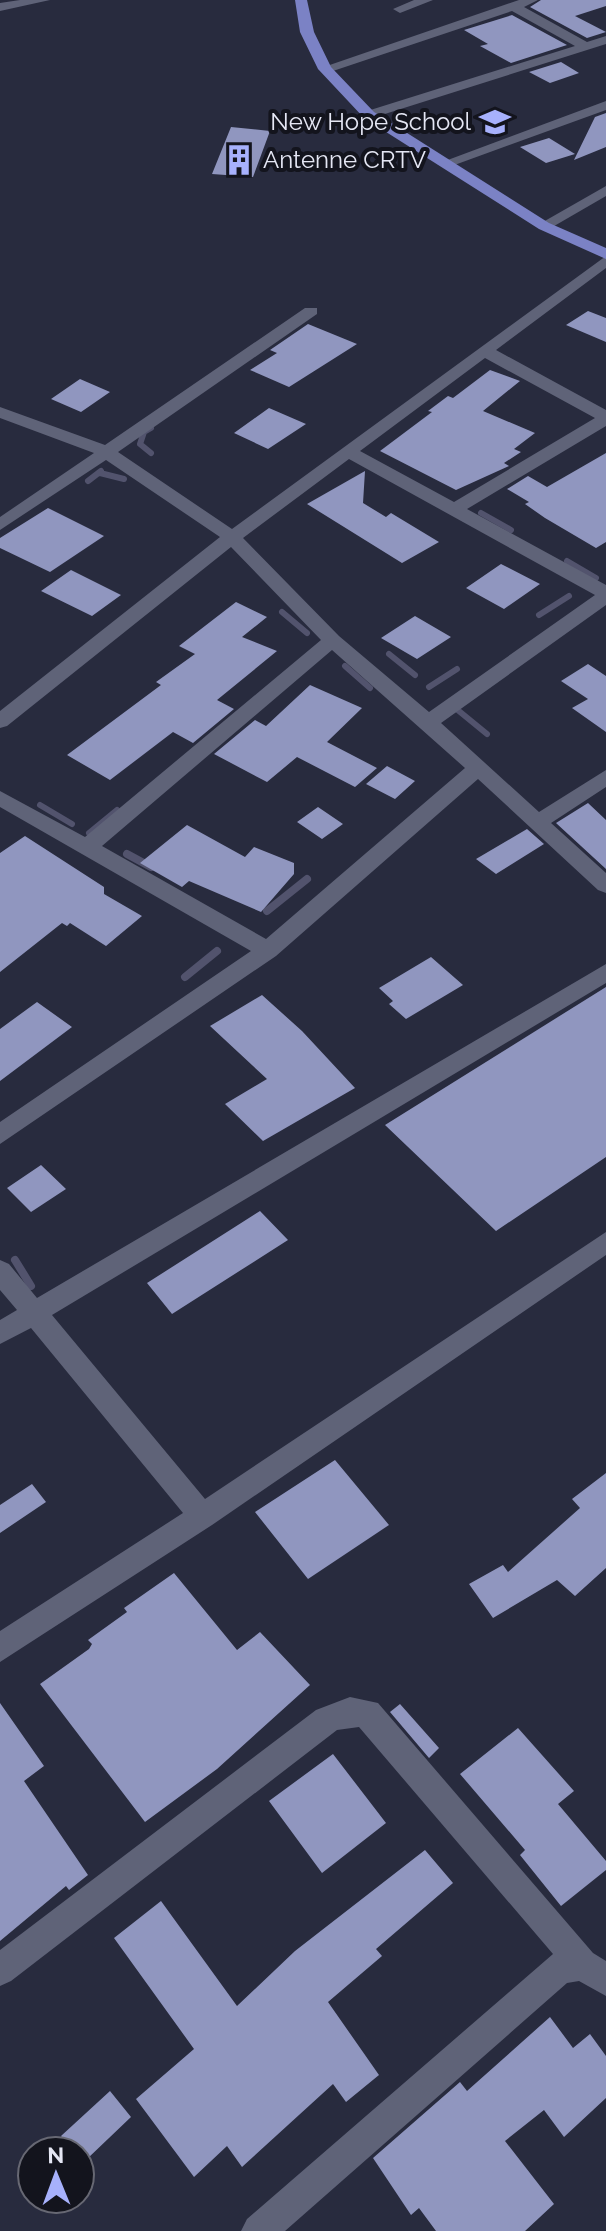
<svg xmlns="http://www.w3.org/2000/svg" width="606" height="2231" font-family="Raleway,sans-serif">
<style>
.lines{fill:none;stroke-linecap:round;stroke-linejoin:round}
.stream-far1{stroke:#52536d;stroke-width:6}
.stream{stroke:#52536d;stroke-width:8}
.building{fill:#9096bf}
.minor{fill:#5f6378;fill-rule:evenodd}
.major{fill:#7b82c5;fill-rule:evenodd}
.labels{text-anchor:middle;stroke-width:8;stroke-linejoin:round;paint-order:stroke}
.far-poi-label{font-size:24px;fill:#e5e7f4;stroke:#13141d;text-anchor:end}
</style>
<rect width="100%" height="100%" fill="#282b3e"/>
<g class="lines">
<!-- stream-far1 -->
<path class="stream-far1" d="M151,428L144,432L140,444L151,453
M100,473L124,479
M88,481L101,471
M481,513L511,530
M567,561L596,578
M282,612L307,633
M539,615L569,596
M389,654L415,675
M345,666L370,688
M429,687L457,669
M454,707L487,734
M40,805L72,824
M89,833L117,810"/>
<!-- stream -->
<path class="stream" d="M127,854L151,867
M267,911L307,879
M185,977L217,951
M15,1260L31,1286"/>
</g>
<!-- building -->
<path class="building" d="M541,0H606V6L575,16L606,32L587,38L530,7Z
M512,15L567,45L511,63L480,46L488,44L464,30Z
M561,62L579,73L550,83L529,72Z
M606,113V147L574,160L595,117Z
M231,127L270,131L253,177L212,174Z
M549,138L575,154L546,163L520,147Z
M588,311L606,318V342L566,325Z
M308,324L357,344L289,387L250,370L277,353L270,350Z
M490,370L520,381L483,411L535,433L514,449L521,452L504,463L509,466L456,490L380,451L432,412L428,411L448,396L453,398Z
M80,379L110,392L81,412L51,399Z
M269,408L306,424L268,449L234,433Z
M606,453V542L596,548L545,518L525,504L529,502L507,489L528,476L547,487Z
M365,471L363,503L386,517L391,513L439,542L402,563L307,504Z
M48,508L104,536L50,572L0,548V538Z
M501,564L540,584L504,609L466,588Z
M71,570L121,595L92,616L41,591Z
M236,602L267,617L242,637L277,651L217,700L234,709L193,743L173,732L110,780L67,755L161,685L156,682L195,654L179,646Z
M415,616L451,637L417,659L381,638Z
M588,664L606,676V732L572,708L588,699L561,681Z
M310,685L362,708L327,742L377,768L355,787L297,757L267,782L214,754L255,720L266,726Z
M387,766L415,781L395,799L366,784Z
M588,803L606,820V869L556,823Z
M318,807L343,824L322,839L297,822Z
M187,825L245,857L254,847L294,863V874L261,912L189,881L182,887L140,863Z
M527,829L544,844L496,874L476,859Z
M25,836L104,887V894L142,916L106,946L70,923L67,926L62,923L0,972V853Z
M431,957L463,985L406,1019L389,1004L393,1001L379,988Z
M606,987V1157L496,1231L385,1125Z
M262,995L302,1031L355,1088L263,1141L225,1104L267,1079L210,1026Z
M37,1002L72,1027L0,1081V1029Z
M41,1165L66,1189L31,1212L7,1188Z
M260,1211L288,1240L172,1314L147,1283Z
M335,1460L389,1525L308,1579L255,1512Z
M606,1473V1568L575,1596L557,1580L493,1618L469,1584L503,1565L508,1572L580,1508L572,1499Z
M32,1484L46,1502L0,1533V1505Z
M174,1573L237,1650L260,1632L310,1685L217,1769L145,1822L40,1684L89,1649L92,1644L88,1640L127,1612L124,1608Z
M0,1703L44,1766L24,1781L88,1875L69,1890L66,1886L0,1941Z
M400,1704L439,1748L429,1758L390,1712Z
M518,1728L574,1791L558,1804L606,1861V1870L561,1906L520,1855L525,1850L460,1774Z
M333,1754L386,1823L322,1873L269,1801Z
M425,1850L453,1883L376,1949L382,1956L328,2002L379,2075L346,2102L333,2084L242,2167L227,2146L194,2177L136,2099L194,2049L114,1938L161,1901L237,2006L295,1951Z
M550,2017L573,2048L590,2034L606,2056V2098L564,2137L544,2110L505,2141L554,2204L525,2231H436L419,2208L411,2215L373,2158L460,2082L467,2091Z
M110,2091L131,2117L87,2159H80V2151H72L61,2136Z"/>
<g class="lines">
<!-- minor -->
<path class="minor" d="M20,0H50L0,11V3Z
M414,0H433L400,13L393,9Z
M519,0H538L524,7L587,42L606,36V44L369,119L364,118V112L575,46L512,11L330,72L318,69Z
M606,101V110L449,167L437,164Z
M606,186V196L549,229L536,226Z
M606,256V268L496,350L606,410V426L467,509L606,585V605L441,723L539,812L606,770V787L551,823L606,873V893L598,890L478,779L276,956L0,1144V1122L251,951L0,807V791L85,837L321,640L231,547L7,726L0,728V711L220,537L106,460L0,530V517L94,453L0,418V407L105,445L305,308H317V314L118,452L232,529ZM485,358L595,418L454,502L360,451ZM349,459L595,595L429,712L339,636L243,538ZM332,650L465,768L266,939L102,846Z
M606,964V983L52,1315L205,1499L606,1232V1255L212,1525L0,1662V1631L183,1513L31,1328L0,1344V1320L17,1310L0,1290V1260L9,1264L37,1298Z
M350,1697L378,1703L593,1953L606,1961V1996L579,1981L567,1983L285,2231H241L247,2219L553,1954L359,1727L337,1730L11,1981L0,1986V1950L316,1710Z"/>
<!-- major -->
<path class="major" d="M295,0H307L314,32L331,67L374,112L549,223L606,248V259L539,229L364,118L318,69L300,32Z"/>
</g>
<!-- icons -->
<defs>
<symbol id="school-bare" viewBox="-9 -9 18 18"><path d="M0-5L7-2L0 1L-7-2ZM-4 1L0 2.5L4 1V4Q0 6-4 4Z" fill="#a7b1fc" stroke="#13141d" stroke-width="2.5" paint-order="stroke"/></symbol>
<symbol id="building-bare" viewBox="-9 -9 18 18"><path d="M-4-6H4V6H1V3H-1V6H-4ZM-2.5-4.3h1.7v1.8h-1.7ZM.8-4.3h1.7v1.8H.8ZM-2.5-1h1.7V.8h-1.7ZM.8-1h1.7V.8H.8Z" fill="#a7b1fc" stroke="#13141d" stroke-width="2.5" paint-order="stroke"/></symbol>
</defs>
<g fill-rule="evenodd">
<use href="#school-bare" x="473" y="100" width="44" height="44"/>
<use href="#building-bare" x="217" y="138" width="44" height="44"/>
</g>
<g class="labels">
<!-- far-poi labels -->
<g class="far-poi-label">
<text x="471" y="130">New Hope School</text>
<text x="263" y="168" text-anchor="start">Antenne CRTV</text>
</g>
</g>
<!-- north arrow -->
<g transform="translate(56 2175) rotate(359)"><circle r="38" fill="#13141d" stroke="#676873" stroke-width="2"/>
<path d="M0-6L14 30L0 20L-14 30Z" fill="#a7b1fc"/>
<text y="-12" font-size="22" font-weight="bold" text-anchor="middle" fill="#e5e7f4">N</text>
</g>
</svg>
